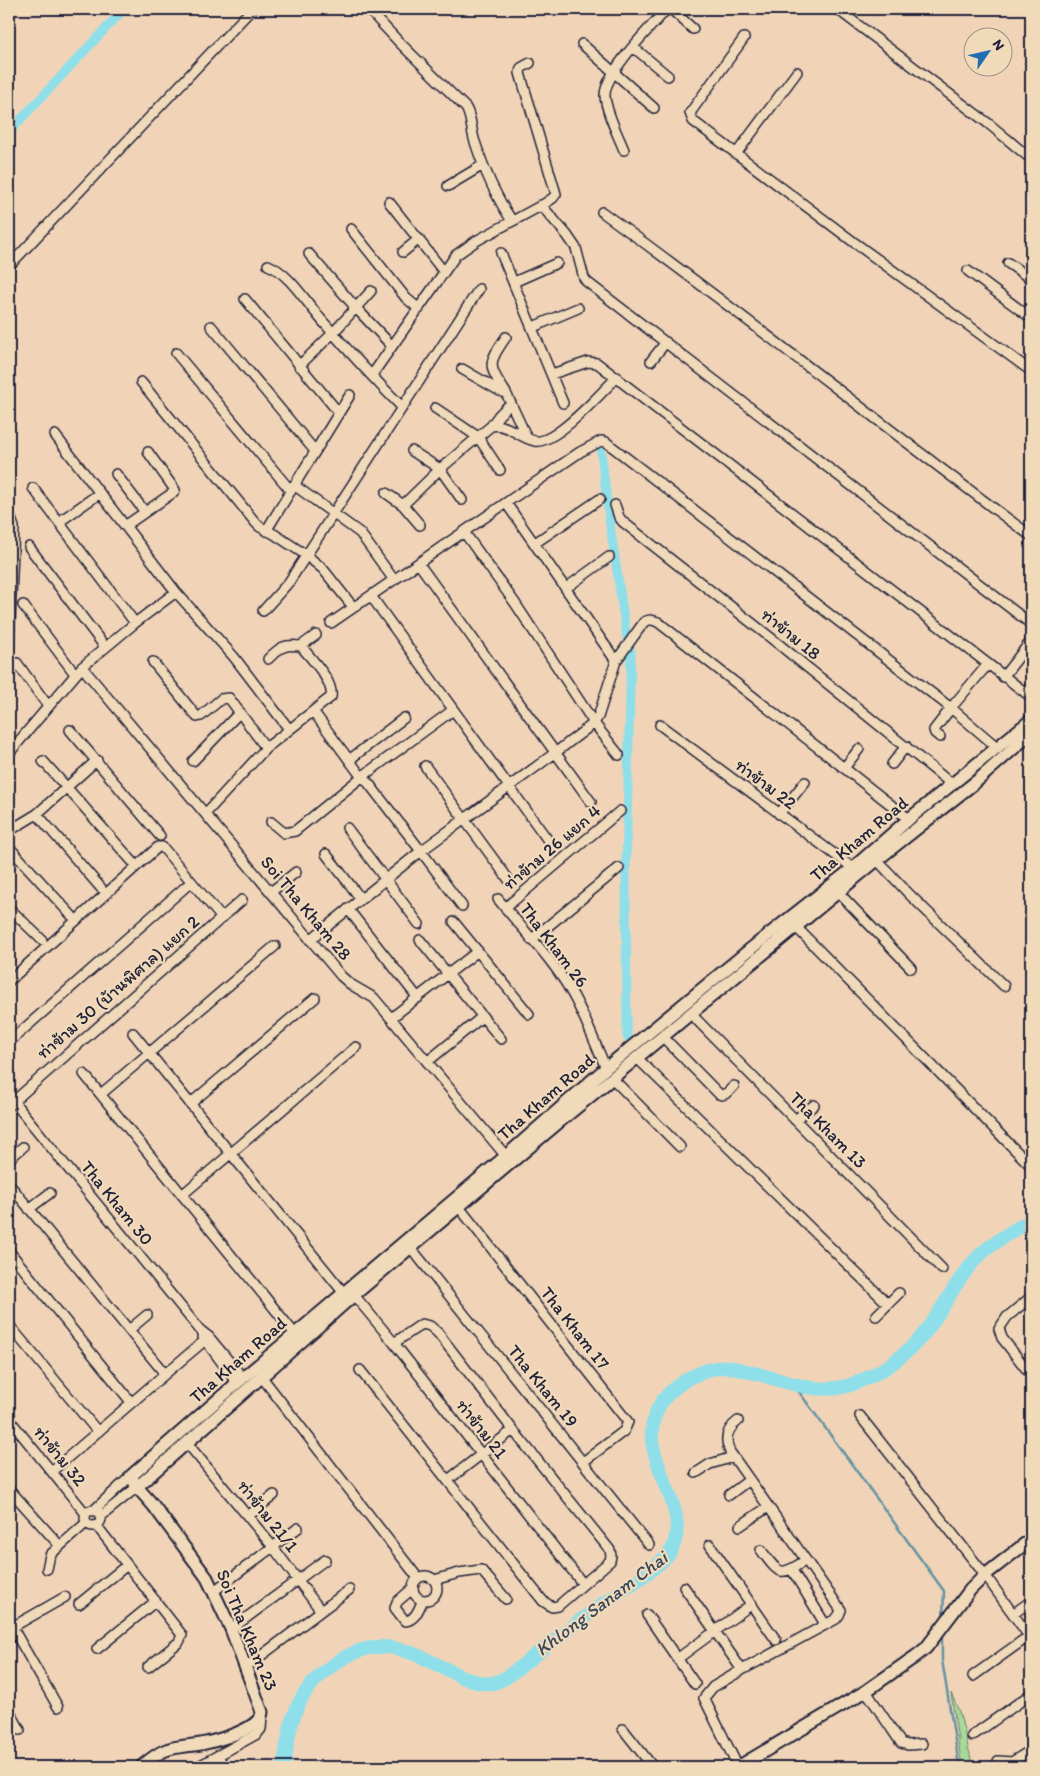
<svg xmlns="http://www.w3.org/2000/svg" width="1040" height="1776" font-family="Itim,'Playpen Sans Thai',sans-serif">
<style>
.forest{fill:url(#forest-crowns);stroke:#667e6a}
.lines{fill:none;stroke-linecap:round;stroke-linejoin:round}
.stream{stroke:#6393a3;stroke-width:2.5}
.canal{stroke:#8edfe9;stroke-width:9}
.river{stroke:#8edfe9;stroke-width:14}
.minor-casing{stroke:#22223b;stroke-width:12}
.tertiary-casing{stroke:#22223b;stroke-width:15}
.minor{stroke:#f0dab9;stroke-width:9}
.tertiary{stroke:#f0dab9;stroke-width:11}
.labels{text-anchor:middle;stroke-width:4.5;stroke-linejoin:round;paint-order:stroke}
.street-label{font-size:18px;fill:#22223b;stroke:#f0dab9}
.water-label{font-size:19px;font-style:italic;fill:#38485e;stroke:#f0dab9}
</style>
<defs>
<pattern id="forest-crowns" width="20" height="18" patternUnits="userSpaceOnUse" patternTransform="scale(1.25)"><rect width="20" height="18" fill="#a9da9a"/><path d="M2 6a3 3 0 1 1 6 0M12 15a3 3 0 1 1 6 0" fill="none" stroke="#91bb86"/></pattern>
</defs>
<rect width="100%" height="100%" fill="#f1d4b8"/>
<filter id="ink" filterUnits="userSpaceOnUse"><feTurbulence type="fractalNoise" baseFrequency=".02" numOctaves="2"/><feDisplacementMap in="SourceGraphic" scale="10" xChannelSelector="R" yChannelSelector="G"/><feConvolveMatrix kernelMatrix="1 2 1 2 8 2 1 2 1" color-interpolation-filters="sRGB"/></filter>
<g filter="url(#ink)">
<!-- forest -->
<path class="forest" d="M951,1693L960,1714L973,1767H962Z"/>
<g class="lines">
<!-- stream -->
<path class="stream" d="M1022,1225L1031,1236
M794,1385L944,1591L943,1618
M942,1633V1660L959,1765L955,1767"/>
<!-- canal -->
<path class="canal" d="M9,132L124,9
M601,452L610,525L627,638L631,652L626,868L627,1037"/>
<!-- river -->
<path class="river" d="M284,1767C290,1722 294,1693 333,1665C377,1633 407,1649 450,1671C463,1678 478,1685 493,1683C498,1682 503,1679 507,1677C539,1652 570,1628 602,1604C618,1593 664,1565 672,1549C695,1500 626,1452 663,1400C671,1390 680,1383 691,1377C701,1372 711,1368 722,1367C728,1366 736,1369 742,1370C777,1377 814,1397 850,1385C879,1375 908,1355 926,1331C944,1309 955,1281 975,1260C991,1243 1011,1232 1031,1220"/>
<defs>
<path id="minor" d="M368,9L399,42L466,108C472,118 471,131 475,142C484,170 496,197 512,221
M671,9L693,29
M837,9L989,124L1031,159
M744,38L690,113L693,121L855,243L1031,371
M582,44L654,108
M633,47L668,76
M624,150C618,135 606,112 605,96C604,73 651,27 667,9
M736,154L797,72
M448,186L483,165
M389,202L444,272
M541,205L567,235L576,248L584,278L587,282L1031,624
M602,212C748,317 887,430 1031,536
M351,229L406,298L419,309
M403,252L419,239
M501,253L563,403
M309,254L356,308L392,346
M1008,263L1031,279
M268,265C291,274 309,307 326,325C350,353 376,381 402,407
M9,266L252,9
M968,271L1031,318
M514,282L557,263
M245,299L339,413
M211,326L315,451
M533,327L578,308
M176,353L291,491
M651,361L666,342
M299,366L333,333L371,291
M462,369L500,391L506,393L527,438
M552,374L588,362L597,363L1031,697
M372,375L456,255L476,241L544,204L553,198L556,194L520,73L521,68L530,63
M141,382L255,522L260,527L274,534L306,555L323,569L353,607
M506,393C488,365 487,365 506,337
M435,408L478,437L500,470
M491,426C510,423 518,438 535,441C555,445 602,392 617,377
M55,435L176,592L234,657L289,729
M412,451L440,469L462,500
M116,474L145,512
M294,485L360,533L394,580
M33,488L135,623
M386,493L403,505L420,525
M506,503L616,661
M403,505L440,469L491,426L499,415L511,403
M615,505L619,517L623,522L771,638L953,785
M9,513L14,527L9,645
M59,522L100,493
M125,526L174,492L175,490L148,452
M266,531L350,395
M464,532L515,603L594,723L619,755
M535,543L600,499
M29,547L105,647
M419,564L591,802
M566,588L609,557
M371,596L547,839
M23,605L75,674
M263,611L289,582L479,289
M331,623L580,452L601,441L606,442L951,708L998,748
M268,659C280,647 284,644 301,646L316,635
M153,662L197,717L201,716L221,699L229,698L266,748
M17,663L48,706
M82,667L341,976L350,984L374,998L510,1161
M1003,677L1031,641
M313,711L358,772
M660,725L853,868
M70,730L160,836
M940,737L935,733L934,730L951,708L988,664
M9,753L82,667L135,623L176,592
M349,760L404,718
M43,761L132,861
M193,761L240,712
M892,764L906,746
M425,766L509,880
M844,768L859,749
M363,776L421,851L462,906
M206,813L266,748L331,697C334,681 311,659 301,646
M37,814L101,888
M779,814L805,782
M271,822L284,833L295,831L363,776L453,710
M347,828L419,924
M9,831L37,814L97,760
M9,847L72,916
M326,854L361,899
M877,860L908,893L1004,986
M271,892L296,872
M838,892L911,968
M498,899C522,929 551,957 570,990C585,1015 594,1042 606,1068
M9,908L42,940
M505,908L620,811
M348,909L418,998
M454,922L529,1014
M796,927L1031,1166
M310,940L421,851L555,753L594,723L598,717L616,661L644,622C650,619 653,620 658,622L909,819
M420,940L501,1039
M531,940L619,868
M9,981L158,847H162L165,850L221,917
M691,1014L942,1269
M391,1018L478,951
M133,1033L343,1292
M663,1037L719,1094L722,1095L727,1093L734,1086
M9,1042L191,882
M637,1058L888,1304
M427,1062L482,1017
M84,1074L295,1334
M612,1078L680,1147
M101,1094L275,946
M9,1096L200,1330L209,1337L243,1378
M14,1101L242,900
M190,1104L315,998
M795,1120L814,1105
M9,1159L23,1147
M9,1184L165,1374
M182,1195L356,1047
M459,1207L628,1422L624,1431L583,1462
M29,1209L50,1193
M411,1248L649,1545
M9,1251L131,1402
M354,1295L394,1343L583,1584
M1031,1297L1007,1317L999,1329L1002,1338L1031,1375
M876,1316L899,1293
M9,1325L98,1432
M129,1330L147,1315
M203,1337L237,1383
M360,1370L543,1601L552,1607L558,1606L610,1561L611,1556L610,1550L513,1430L438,1333L430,1326L422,1324L394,1343
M261,1376L418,1578
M860,1416L985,1575L1031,1639
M9,1419L86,1514
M187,1443L273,1547L321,1611
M52,1471L165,1374L209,1337
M696,1473L710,1464L733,1457
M448,1480L513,1430
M9,1489L60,1546L86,1523
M729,1495L749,1480
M85 1518a8 8 0 1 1 16 0a8 8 0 1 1-16 0Z
M93,1511L131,1476
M248,1516L274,1495
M100,1517L137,1487
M96,1525L182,1635L179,1642L148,1667
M740,1526L768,1507
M710,1545L776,1640
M761,1550C779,1574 779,1578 806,1560
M47,1569L50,1555L60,1546
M792,1570L825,1624
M413 1588a12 12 0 1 1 24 0a12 12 0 1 1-24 0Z
M434,1580L459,1573L481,1570L506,1599
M684,1587L742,1670
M413,1588L397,1602L395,1608L405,1621C416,1620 419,1608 423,1600
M214,1591L298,1528
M79,1604L127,1565
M1013,1614L1031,1601
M647,1615L695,1684
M12,1627L58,1707
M9,1629L65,1597
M231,1629L325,1560
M97,1649L156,1601
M677,1659L752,1604
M246,1667L349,1590
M973,1676L1029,1636
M866,1691L901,1743L908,1745L922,1744
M9,1710L20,1730
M623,1729L653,1767
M972,1736L1031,1694
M217,1756L225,1767
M998,1761L1012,1762L1031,1750
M197,1767L257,1734L261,1729L262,1717
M738,1767L704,1698L713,1687L742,1670L836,1619L839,1615L841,1610L730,1452C724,1439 727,1429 738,1421"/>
<path id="tertiary" d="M137,1487L354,1295L565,1117L877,860L978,780L1031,733
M141,1767C148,1761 157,1753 166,1750C177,1746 189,1746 201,1744C216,1741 261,1729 262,1712L231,1629L207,1578L153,1505L137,1487L131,1476L237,1383L506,1156L606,1068L753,947L853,868L909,819L1031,720
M738,1767L866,1691L916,1656L926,1648L970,1590L985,1575L1031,1539"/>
</defs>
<!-- minor casing -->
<use href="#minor" class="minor-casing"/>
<!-- tertiary casing -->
<use href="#tertiary" class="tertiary-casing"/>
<!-- minor -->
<use href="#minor" class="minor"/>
<!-- tertiary -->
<use href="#tertiary" class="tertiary"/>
</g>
</g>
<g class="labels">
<!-- street labels -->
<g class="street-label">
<text transform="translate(791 634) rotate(39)" y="6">ท่าข้าม 18</text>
<text transform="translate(766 784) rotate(37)" y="6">ท่าข้าม 22</text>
<text transform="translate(859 839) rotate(-40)" y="6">Tha Kham Road</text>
<text transform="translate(552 847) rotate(-40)" y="6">ท่าข้าม 26 แยก 4</text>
<text transform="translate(306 908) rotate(50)" y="6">Soi Tha Kham 28</text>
<text transform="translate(554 945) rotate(53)" y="6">Tha Kham 26</text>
<text transform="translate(118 987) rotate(-41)" y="6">ท่าข้าม 30 (บ้านพิศาล) แยก 2</text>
<text transform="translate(546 1097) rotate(-41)" y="6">Tha Kham Road</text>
<text transform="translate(828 1130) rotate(45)" y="6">Tha Kham 13</text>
<text transform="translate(117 1203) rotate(51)" y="6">Tha Kham 30</text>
<text transform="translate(575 1328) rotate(52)" y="6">Tha Kham 17</text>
<text transform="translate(238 1360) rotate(-41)" y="6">Tha Kham Road</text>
<text transform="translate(543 1386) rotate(51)" y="6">Tha Kham 19</text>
<text transform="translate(482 1429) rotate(52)" y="6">ท่าข้าม 21</text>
<text transform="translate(60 1456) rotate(51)" y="6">ท่าข้าม 32</text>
<text transform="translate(268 1516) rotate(52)" y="6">ท่าข้าม 21/1</text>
<text transform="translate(247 1630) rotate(67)" y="6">Soi Tha Kham 23</text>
</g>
<!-- water labels -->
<g class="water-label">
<text transform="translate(601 1603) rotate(-37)" y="7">Khlong Sanam Chai</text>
</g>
</g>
<!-- margin -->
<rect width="1040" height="1776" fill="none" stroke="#f0dab9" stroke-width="30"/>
<rect x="15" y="15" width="1010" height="1746" fill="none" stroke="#22223b" stroke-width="2" filter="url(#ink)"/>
<!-- north arrow -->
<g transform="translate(988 52) rotate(56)"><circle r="24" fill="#f0dab9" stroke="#9e9087"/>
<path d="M0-4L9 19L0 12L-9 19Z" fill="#1f6fb2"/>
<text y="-8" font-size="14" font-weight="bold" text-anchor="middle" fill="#22223b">N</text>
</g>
</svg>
